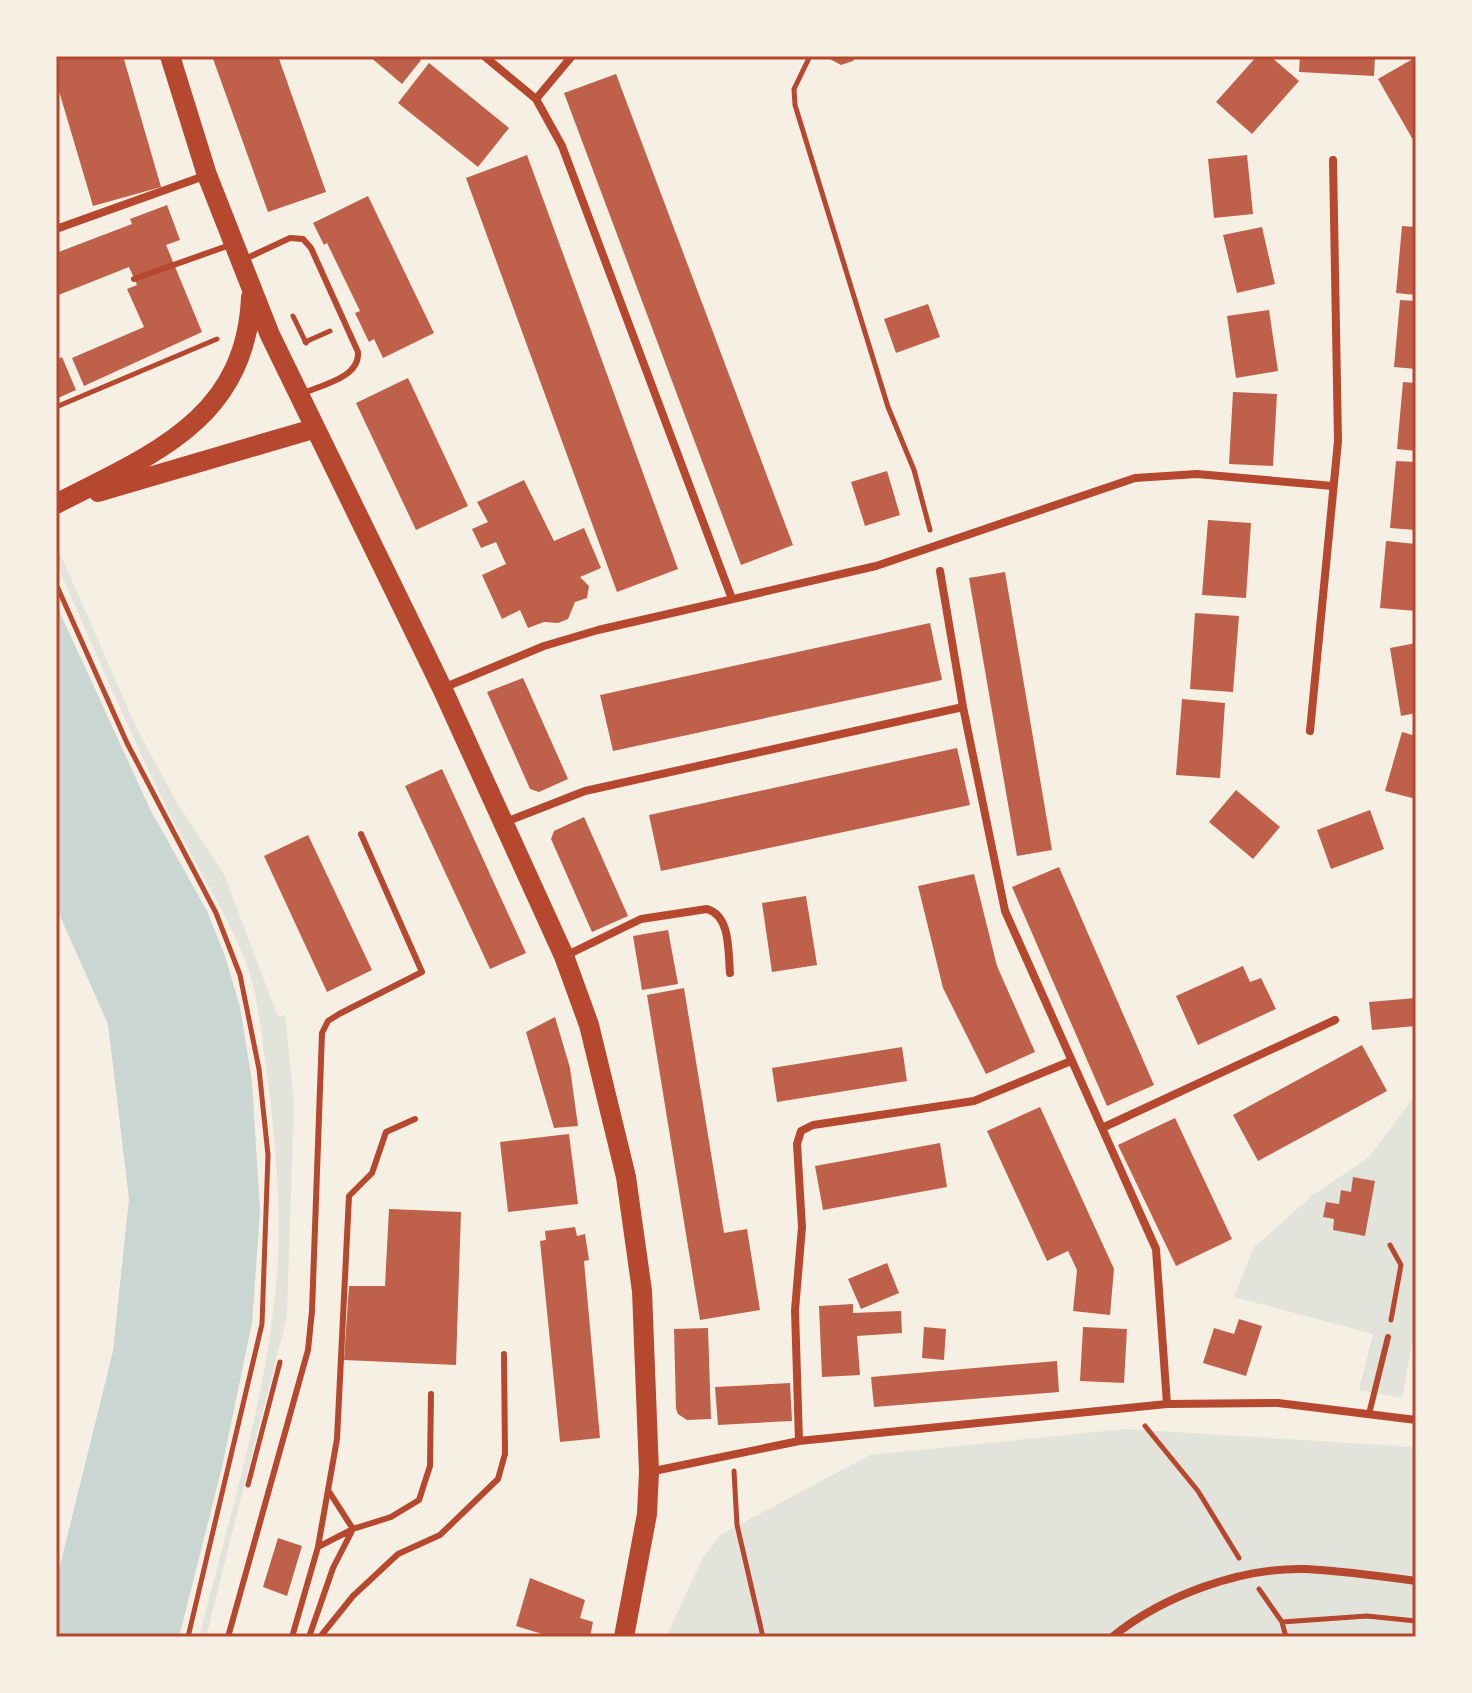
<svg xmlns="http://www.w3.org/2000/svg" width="1472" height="1693" font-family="'Sofia Sans Condensed',sans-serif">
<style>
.green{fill:#e2e4dc}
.water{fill:#c9d6d2}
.building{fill:#bf614a}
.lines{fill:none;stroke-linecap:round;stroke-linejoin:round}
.path{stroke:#b5482f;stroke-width:5}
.service{stroke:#b5482f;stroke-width:6}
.minor{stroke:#b5482f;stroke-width:8}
.primary{stroke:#b5482f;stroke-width:20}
.neatline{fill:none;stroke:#b5482f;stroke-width:3}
</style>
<rect width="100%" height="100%" fill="#f6efe4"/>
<!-- green -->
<path class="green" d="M58,549L136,727L176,801L224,874L278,1017L285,1015L294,1101L287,1316L206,1637H199C226,1530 259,1423 273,1313C284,1230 277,1149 266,1067C261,1031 258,994 245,960C226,913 199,871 176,826C132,740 95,650 56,562Z
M1416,1094V1344H1412L1402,1398L1359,1390L1373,1334L1234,1297L1254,1247L1313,1195L1369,1157Z
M1125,1429L1416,1447V1637H666L702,1559L720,1535L870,1455Z"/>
<!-- water -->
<path class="water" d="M56,604L150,809L207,911L225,956L240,1007L252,1082L260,1211L252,1323L222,1467L179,1637H56V1582L113,1351L129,1199L108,1024L56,907Z"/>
<!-- building -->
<path class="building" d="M56,56H123L161,187L93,206L56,81Z
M212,56H278L326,192L268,212Z
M369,56H417L421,60L402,84Z
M824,56H856L853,61L841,65Z
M1257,56H1270L1299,81L1252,134L1216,102Z
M1300,56H1375L1374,76L1299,72Z
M1416,57V145L1378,79Z
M429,63L509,128L478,167L398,103Z
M616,74L793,545L741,565L564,93Z
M527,155L678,569L617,592L466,178Z
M1247,155L1253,214L1214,218L1208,159Z
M368,196L434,333L383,358L374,339L369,342L355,313L360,311L327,243L324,245L313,223Z
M167,205L180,240L166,245L202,332L84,386L72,358L144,327L127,289L137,285L129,267L56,296V253L132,224L130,219Z
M1402,226L1416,227V295L1396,293Z
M1262,227L1275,284L1237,293L1223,235Z
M1400,300L1416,301V369L1394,367Z
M928,304L940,337L896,353L884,319Z
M1269,310L1278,371L1236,378L1227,316Z
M62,357L76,390L56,399V360Z
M408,378L468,506L416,530L356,403Z
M1403,382L1416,383V451L1397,449Z
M1233,392L1277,394L1273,466L1229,464Z
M1396,461L1416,462V530L1390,528Z
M887,471L900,515L865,526L851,482Z
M524,480L554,541L584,528L601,568L580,577L589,586L587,598L575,602L568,619L558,623L544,622L528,628L520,610L502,619L482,575L506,564L496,542L481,548L472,529L488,522L477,502Z
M1208,520L1251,523L1246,598L1202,595Z
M1386,541L1416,544V611L1380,608Z
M1005,572L1052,850L1017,856L969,578Z
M1195,613L1239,616L1233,692L1190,689Z
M930,623L942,680L613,751L600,695Z
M1416,643V713L1401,716L1390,648Z
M523,678L568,779L539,792L530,789L487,692Z
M1182,699L1225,703L1220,778L1176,775Z
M1402,732L1416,736V799L1385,791Z
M957,748L970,805L661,871L649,815Z
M442,769L526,953L490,969L405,786Z
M1236,790L1280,827L1253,859L1209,822Z
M1370,810L1384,849L1331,869L1317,830Z
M584,817L628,916L592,932L551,839L554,831Z
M308,835L372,970L327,992L264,856Z
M1059,867L1154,1085L1107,1106L1012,887Z
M974,874L997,966L1035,1052L986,1074L943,988L918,886Z
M806,896L817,965L772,972L762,903Z
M668,930L678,984L642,990L633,936Z
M1243,966L1250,982L1261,978L1276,1009L1198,1045L1176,996Z
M684,988L724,1233L747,1229L760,1310L700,1320L647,995Z
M1416,998V1026L1372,1030L1369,1002Z
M555,1017L570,1068L578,1126L554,1128L526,1032Z
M1362,1045L1387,1091L1258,1161L1233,1115Z
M902,1047L907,1081L777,1102L772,1068Z
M1040,1107L1114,1269L1110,1315L1073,1311L1077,1270L1068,1251L1047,1261L987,1131Z
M1175,1118L1232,1239L1176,1266L1118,1145Z
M569,1134L578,1204L508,1212L500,1142Z
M940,1143L947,1187L823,1210L815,1166Z
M1353,1177L1375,1181L1365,1236L1333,1230L1334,1219L1323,1217L1326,1202L1339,1204L1341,1190L1351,1192Z
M389,1209L461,1212L456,1365L344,1360L349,1286H385Z
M575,1227L577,1236L585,1234L589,1260L584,1261L600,1438L560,1442L540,1241L546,1240L545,1231Z
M887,1263L899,1293L861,1309L848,1279Z
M853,1304V1313L901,1311L902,1333L857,1336L860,1375L822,1377L819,1306Z
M1239,1319L1262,1326L1246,1376L1203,1363L1214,1328L1234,1334Z
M924,1327L946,1329L944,1360L922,1358Z
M1083,1327L1127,1329L1124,1383L1080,1381Z
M708,1328L711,1419L687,1420L678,1414L676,1409L674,1329Z
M1057,1361L1059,1392L874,1407L871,1377Z
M790,1383L792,1421L718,1425L715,1387Z
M278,1538L302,1546L287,1596L263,1587Z
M530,1578L585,1600L580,1618L593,1622L590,1637H552L516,1626Z"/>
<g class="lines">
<!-- path -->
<path class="path" d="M810,56L794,89L795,105L888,407L914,470L930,530
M293,316L306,343
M305,342L330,331
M56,407L217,339
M56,584L127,743L216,913L240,975L259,1069L268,1155L262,1324L188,1637
M1390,1245L1401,1265L1391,1320
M1145,1426L1198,1491L1239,1558
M734,1471L737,1525L763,1637
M248,1485L280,1362
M1259,1589L1282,1622L1286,1637
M1282,1622L1367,1616L1416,1621"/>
<!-- service -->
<path class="service" d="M243,260L290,238L303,239L311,248L358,352C360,378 321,385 301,394
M134,279L230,245
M1369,1414L1388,1337
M318,1547L353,1529L328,1490
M228,1637L308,1350L312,1311L322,1033L328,1021L339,1014L422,972L361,834
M292,1637L318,1547L337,1439L349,1196L372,1173L386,1132L415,1119
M309,1637L333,1568L353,1529L391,1517L419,1500L430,1466L431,1394
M320,1637L353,1596L398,1554L440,1535L498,1479L505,1454L504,1354"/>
<!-- minor -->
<path class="minor" d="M484,56L536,99L562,146L732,599
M536,99L572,56
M56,229L207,175
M940,571L963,707L1005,911L1156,1249L1167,1404
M443,688L544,646L598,630L876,566L1135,478L1197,474L1333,486
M1310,731L1338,441L1333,160
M503,823L585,791L963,707
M565,956L641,919L707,909C731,916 728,952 730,973
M1102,1128L1335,1020
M799,1441L795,1310L802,1227L797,1144L801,1131L813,1125L974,1101L1071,1061
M649,1472L799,1441L1167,1404L1278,1403L1416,1420
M1112,1637C1163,1596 1240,1567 1306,1569C1343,1571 1380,1576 1416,1581"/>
<!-- primary -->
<path class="primary" d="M170,56L207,175L270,335L442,688L564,956L589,1025L626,1177L642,1291L649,1472L647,1514L624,1637
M98,492L313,429
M56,504C151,455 246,420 251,297"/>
</g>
<!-- border -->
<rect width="1472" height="1693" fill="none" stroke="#f6efe4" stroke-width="116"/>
<rect x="58" y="58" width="1356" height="1577" class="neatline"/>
</svg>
